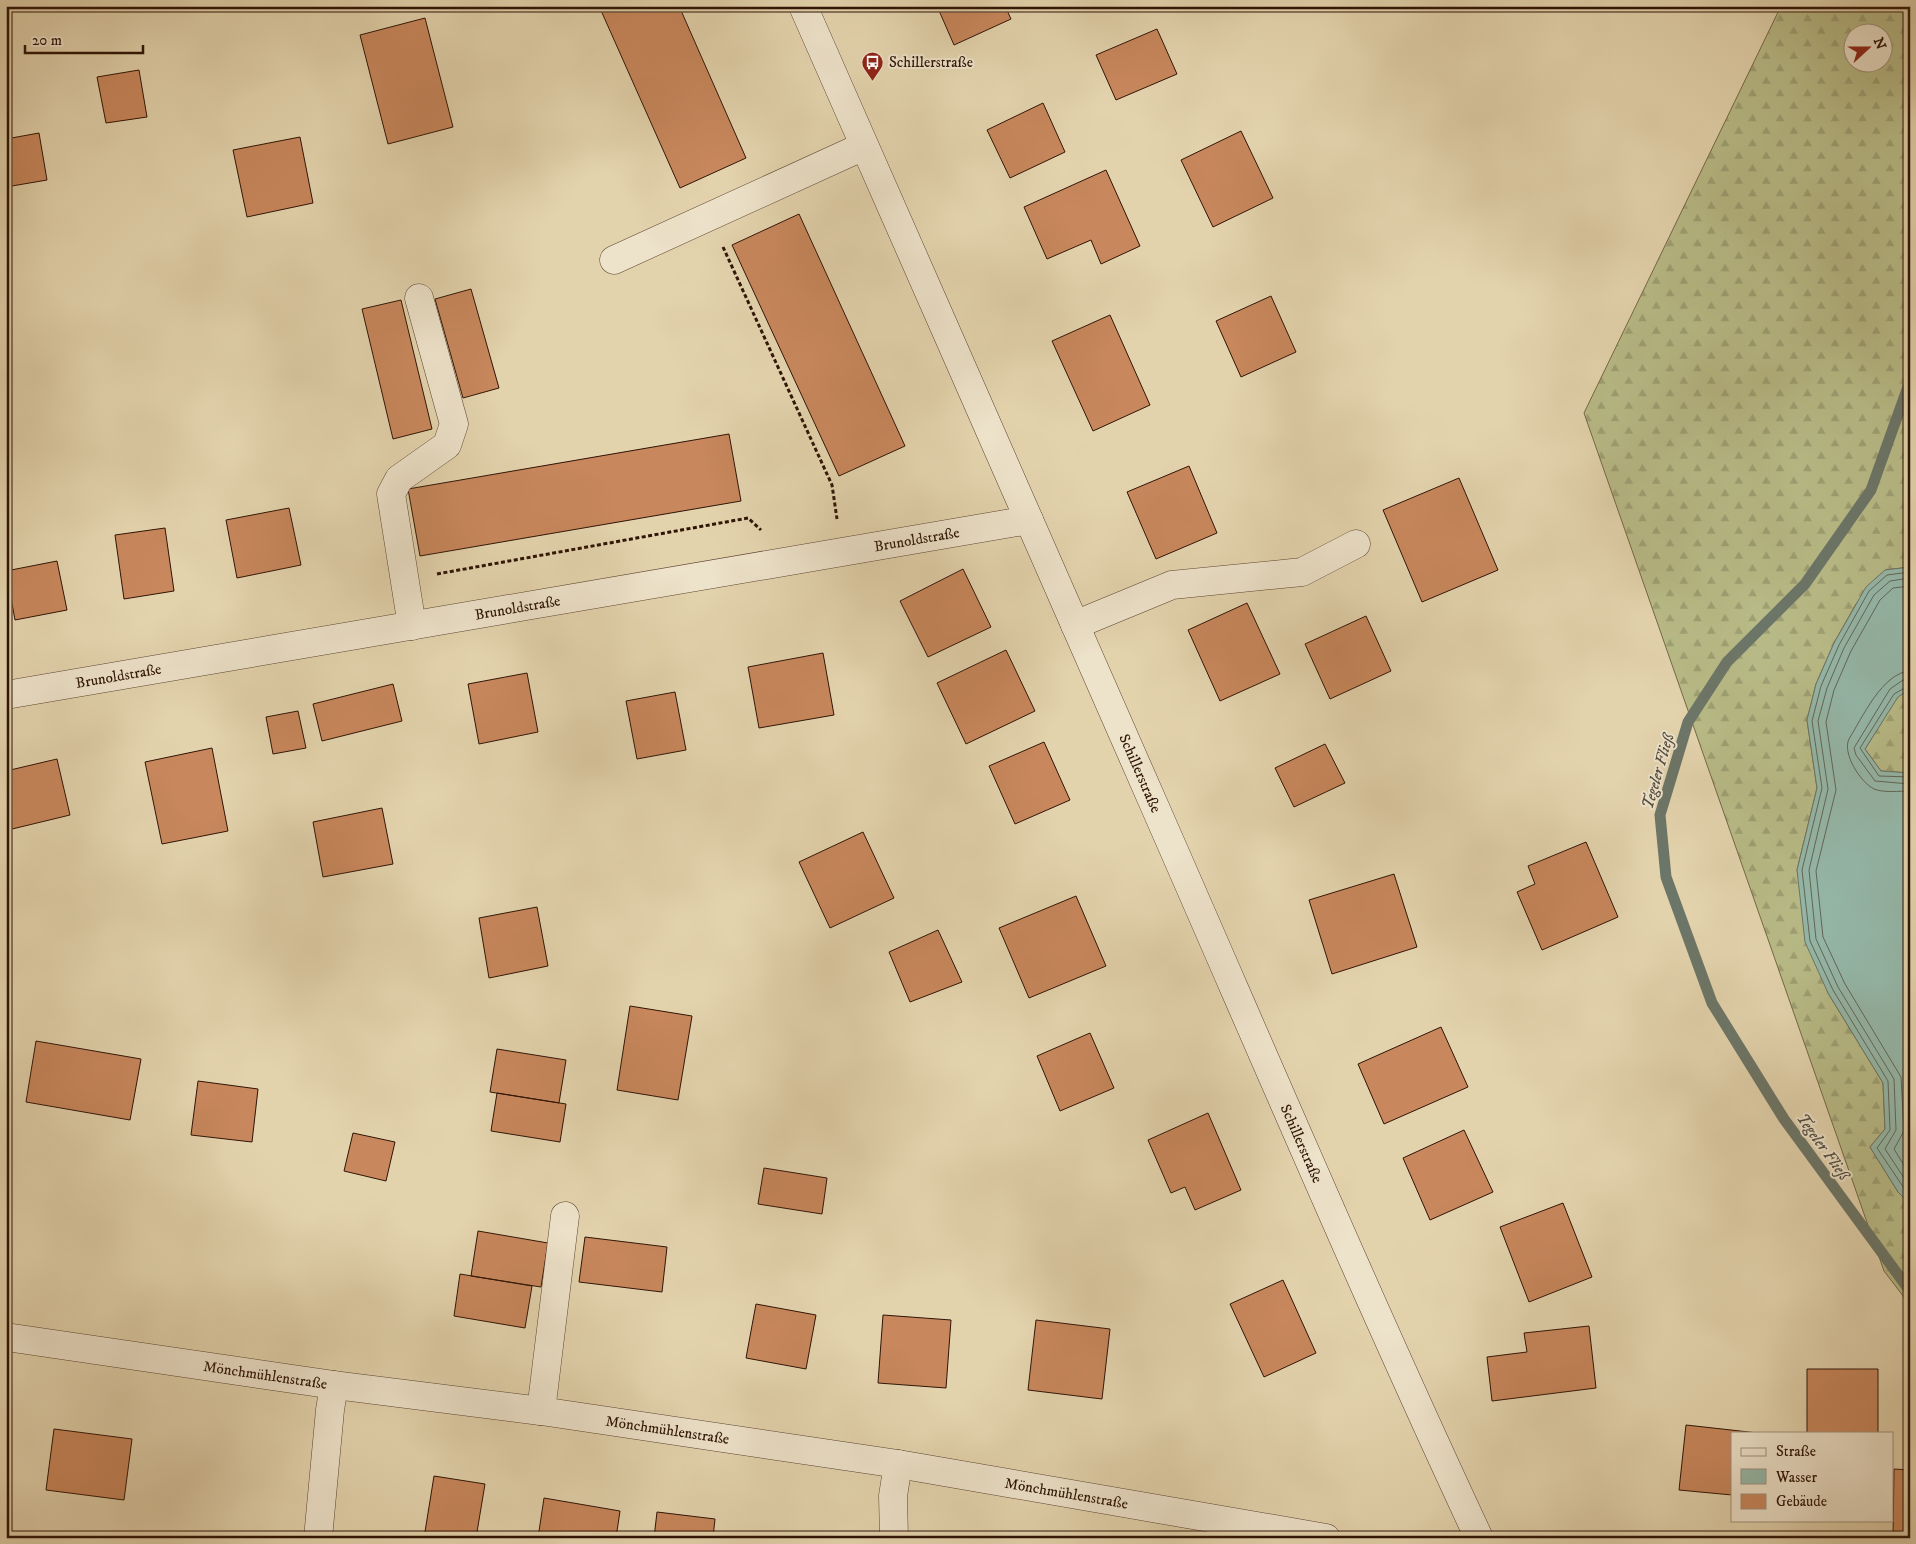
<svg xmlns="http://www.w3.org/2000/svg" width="1916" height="1544" font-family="'IM FELL DW Pica',serif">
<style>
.forest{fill:url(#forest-firs);stroke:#746846;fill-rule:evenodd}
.water{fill:#95b8a9;stroke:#6c7668}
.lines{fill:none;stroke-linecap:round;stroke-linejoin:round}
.shore{stroke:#626658;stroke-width:1}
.stream{stroke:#6c7668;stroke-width:11}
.building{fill:#c8875c;stroke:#2f1406}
.minor-casing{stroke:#5c4430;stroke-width:29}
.path{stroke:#2f1406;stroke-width:3;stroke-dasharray:4 2.5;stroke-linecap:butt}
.minor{stroke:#ede2ca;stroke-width:28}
.labels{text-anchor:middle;stroke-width:4;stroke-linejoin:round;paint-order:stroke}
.poi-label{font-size:15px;fill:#2f1406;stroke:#ede2ca;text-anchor:start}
.street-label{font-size:15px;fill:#2f1406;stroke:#ede2ca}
.water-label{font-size:16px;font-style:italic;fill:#534d3f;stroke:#ede2ca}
</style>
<defs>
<pattern id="forest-firs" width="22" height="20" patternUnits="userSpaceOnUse" patternTransform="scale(1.25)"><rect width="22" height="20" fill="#b8bb87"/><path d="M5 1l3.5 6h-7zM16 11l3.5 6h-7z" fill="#9ea073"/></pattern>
</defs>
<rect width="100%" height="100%" fill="#e3d3ad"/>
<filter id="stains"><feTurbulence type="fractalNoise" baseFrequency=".004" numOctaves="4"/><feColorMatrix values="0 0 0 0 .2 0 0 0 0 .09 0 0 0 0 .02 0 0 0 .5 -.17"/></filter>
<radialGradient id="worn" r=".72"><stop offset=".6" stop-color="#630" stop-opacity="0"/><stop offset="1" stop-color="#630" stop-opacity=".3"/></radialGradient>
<!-- forest -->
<path class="forest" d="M1781,6H1910V567L1885,570L1856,604L1834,643L1816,684L1807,720L1817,788L1797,870L1828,993L1883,1083L1885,1129L1870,1147L1898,1192L1910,1204V1305L1884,1271L1584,413ZM1854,32H1884V62H1854Z
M1910,689V773L1881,771L1865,749L1898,696Z"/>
<!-- water -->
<path class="water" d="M1910,567V689L1898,697L1865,749L1881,771L1910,773V1204L1898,1192L1870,1147L1885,1129L1883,1083L1828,993L1805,942L1797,870L1817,788L1807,720L1816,684L1834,643L1866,587L1885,570Z"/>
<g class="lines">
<!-- shore -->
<path class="shore" d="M1910,572L1887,575L1869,591L1839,645L1821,686L1812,721L1822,788L1802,870L1810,941L1833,990L1888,1081L1890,1130L1877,1148L1910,1197
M1910,578L1890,581L1874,595L1844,648L1827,688L1818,721L1828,789L1809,870L1816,939L1838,987L1894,1079L1896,1130L1885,1149L1910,1187
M1910,586L1893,588L1880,600L1851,651L1834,690L1826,722L1836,790L1816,871L1823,937L1845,984L1901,1077L1904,1131L1894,1149L1910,1175
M1910,671C1883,672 1862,718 1849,739C1842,753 1860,782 1874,789C1884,793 1899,791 1910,791
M1910,679L1903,680L1890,689L1854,748L1856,755L1875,781L1910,784
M1910,685L1894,694L1860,748L1879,776L1910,777"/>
<!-- stream -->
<path class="stream" d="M1910,381L1871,490L1805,584L1727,662L1688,722L1660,815L1666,877L1712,1003L1784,1119L1910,1291"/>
</g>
<!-- building -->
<path class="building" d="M599,6H679L746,158L680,188Z
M937,6H1005L1011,19L954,45Z
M1068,6H1083L1071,12Z
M425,18L453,127L388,144L360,35Z
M1157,29L1177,74L1116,100L1096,55Z
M139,70L147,117L106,123L97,77Z
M1043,103L1065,152L1010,178L987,130Z
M1241,131L1273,198L1213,227L1181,160Z
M39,133L47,180L6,187V139Z
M300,137L313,203L247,217L233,150Z
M1106,170L1140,246L1101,264L1091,240L1047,259L1024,207Z
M799,214L905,446L839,476L732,245Z
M471,289L499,388L463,398L435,299Z
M1271,296L1296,352L1241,377L1216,321Z
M401,300L432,429L393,439L362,309Z
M1110,315L1150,405L1093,431L1052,341Z
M729,434L741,501L420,556L408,489Z
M1189,466L1217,533L1156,559L1127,492Z
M1459,478L1498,570L1422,602L1383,510Z
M289,508L301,565L237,578L226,520Z
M165,528L174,591L124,599L115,535Z
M57,561L67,610L15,620L6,571Z
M963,569L991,627L928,657L900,601Z
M1247,603L1280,674L1220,701L1188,630Z
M1366,616L1391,671L1330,699L1305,644Z
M1006,650L1035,711L966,744L937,683Z
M823,653L834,715L759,728L748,667Z
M527,673L538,732L479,744L468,684Z
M393,684L402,721L322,741L313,704Z
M675,692L686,750L637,759L626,701Z
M298,711L306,748L273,754L266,717Z
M1044,742L1070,800L1015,824L989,766Z
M1325,744L1345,783L1294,807L1275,768Z
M212,748L228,831L162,844L145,762Z
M57,759L70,815L8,830L6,771Z
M382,808L393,864L323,877L313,822Z
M863,832L894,898L830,928L799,862Z
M1586,842L1618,917L1542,950L1517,892L1535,884L1528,866Z
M1394,874L1417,947L1332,974L1309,900Z
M1076,896L1106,966L1029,998L999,928Z
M537,907L548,966L489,978L479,918Z
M938,930L962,982L910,1002L889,952Z
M630,1006L692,1016L678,1100L617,1090Z
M1441,1027L1468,1087L1384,1124L1358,1064Z
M1090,1033L1114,1088L1060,1111L1037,1056Z
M36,1041L141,1059L130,1120L26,1102Z
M497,1049L566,1060L559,1103L490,1092Z
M198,1081L258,1089L252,1142L191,1135Z
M497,1093L566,1104L560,1142L491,1131Z
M1208,1113L1241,1190L1195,1210L1185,1187L1171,1193L1148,1140Z
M1464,1130L1493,1192L1430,1220L1403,1158Z
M353,1133L395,1142L386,1181L344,1171Z
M764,1168L827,1178L822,1214L758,1204Z
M1563,1203L1592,1277L1529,1302L1500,1227Z
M478,1231L548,1243L541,1287L471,1276Z
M585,1237L667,1247L662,1292L579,1282Z
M460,1274L532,1286L525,1328L454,1316Z
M1283,1280L1316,1353L1264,1377L1230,1304Z
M756,1304L816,1315L806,1369L746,1358Z
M883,1315L951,1320L946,1388L878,1383Z
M1036,1320L1110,1329L1102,1399L1028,1390Z
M1589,1326L1596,1388L1492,1401L1487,1357L1527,1352L1524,1333Z
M1807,1369H1878V1433H1807Z
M1686,1425L1758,1433H1732V1495L1679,1490Z
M54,1429L132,1439L124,1500L46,1490Z
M1894,1469L1910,1470V1538H1893Z
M434,1476L485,1484L476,1538H424Z
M544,1498L620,1511L616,1538H538Z
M657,1512L715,1519L713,1538H654Z"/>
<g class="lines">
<defs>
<g id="minor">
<path id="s1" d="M803,6C920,273 1039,540 1155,807C1262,1051 1366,1296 1479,1538"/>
<path d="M614,260L864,146"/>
<path d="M1075,625L1172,585L1302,572L1356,544"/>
<path d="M412,626L391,494L399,479L447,445L454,424L419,298"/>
<path id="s2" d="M6,695L1029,520"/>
<path id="s3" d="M6,1337L334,1385L541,1411L898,1464L1326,1538"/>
<path d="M541,1411L565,1216"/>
<path d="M318,1538L330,1410L334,1385"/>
<path d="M894,1538L893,1496L898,1464"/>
</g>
</defs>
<!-- minor casing -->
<use href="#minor" class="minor-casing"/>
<!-- path -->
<path class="path" d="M723,247L832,485L837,519
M437,574L748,518L761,530"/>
<!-- minor -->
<use href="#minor" class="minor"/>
</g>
<!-- icons -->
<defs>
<symbol id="bus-pin" viewBox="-11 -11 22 30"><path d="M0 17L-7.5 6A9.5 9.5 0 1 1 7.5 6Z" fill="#8f2418" stroke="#ede2ca"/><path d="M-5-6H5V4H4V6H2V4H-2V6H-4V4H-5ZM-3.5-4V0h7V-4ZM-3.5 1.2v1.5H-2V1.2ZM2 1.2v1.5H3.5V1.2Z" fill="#fff"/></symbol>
</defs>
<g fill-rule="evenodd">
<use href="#bus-pin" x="860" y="50" width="25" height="34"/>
</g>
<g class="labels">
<!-- poi labels -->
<g class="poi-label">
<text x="889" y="67">Schillerstraße</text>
</g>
<!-- street labels -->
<g class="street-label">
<text dy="5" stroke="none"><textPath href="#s2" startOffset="924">Brunoldstraße</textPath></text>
<text dy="5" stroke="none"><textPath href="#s2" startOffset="519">Brunoldstraße</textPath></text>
<text dy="5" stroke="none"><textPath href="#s2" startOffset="114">Brunoldstraße</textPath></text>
<text dy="5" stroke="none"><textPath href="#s1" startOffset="838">Schillerstraße</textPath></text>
<text dy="5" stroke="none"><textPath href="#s1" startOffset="1242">Schillerstraße</textPath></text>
<text dy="5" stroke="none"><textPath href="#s3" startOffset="262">Mönchmühlenstraße</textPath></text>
<text dy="5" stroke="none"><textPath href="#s3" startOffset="668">Mönchmühlenstraße</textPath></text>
<text dy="5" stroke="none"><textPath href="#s3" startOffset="1072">Mönchmühlenstraße</textPath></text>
</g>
<!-- water labels -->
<g class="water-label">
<text transform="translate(1657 771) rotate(-74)" y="6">Tegeler Fließ</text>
<text transform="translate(1824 1146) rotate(54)" y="6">Tegeler Fließ</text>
</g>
</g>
<!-- margin -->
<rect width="1916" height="1544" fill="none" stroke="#e3d3ad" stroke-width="25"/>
<rect x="8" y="8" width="1901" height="1529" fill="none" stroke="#2f1406" stroke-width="2.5"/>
<rect x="12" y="12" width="1891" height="1519" fill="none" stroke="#2f1406"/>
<!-- legend -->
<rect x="1731" y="1432" width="162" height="90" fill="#ede2ca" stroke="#a1907c"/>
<rect x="1741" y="1448" width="25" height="8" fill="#ede2ca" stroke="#a1907c"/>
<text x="1776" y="1456" font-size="15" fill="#2f1406">Straße</text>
<rect x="1741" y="1469" width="25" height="15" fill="#95b8a9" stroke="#a1907c"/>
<text x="1776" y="1482" font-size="15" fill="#2f1406">Wasser</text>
<rect x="1741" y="1494" width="25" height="15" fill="#c8875c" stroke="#a1907c"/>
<text x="1776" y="1506" font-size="15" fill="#2f1406">Gebäude</text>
<!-- north arrow -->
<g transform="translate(1868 48) rotate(69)"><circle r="24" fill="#ede2ca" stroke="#a1907c"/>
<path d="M0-4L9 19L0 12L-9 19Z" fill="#8f2418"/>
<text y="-8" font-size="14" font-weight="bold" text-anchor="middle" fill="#2f1406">N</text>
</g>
<!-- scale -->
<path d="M25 45v8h118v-8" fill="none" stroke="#2f1406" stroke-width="2.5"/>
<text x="32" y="45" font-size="15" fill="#2f1406" stroke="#ede2ca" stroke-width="4" paint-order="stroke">20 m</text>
<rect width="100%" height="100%" filter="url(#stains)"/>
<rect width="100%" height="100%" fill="url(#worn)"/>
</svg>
